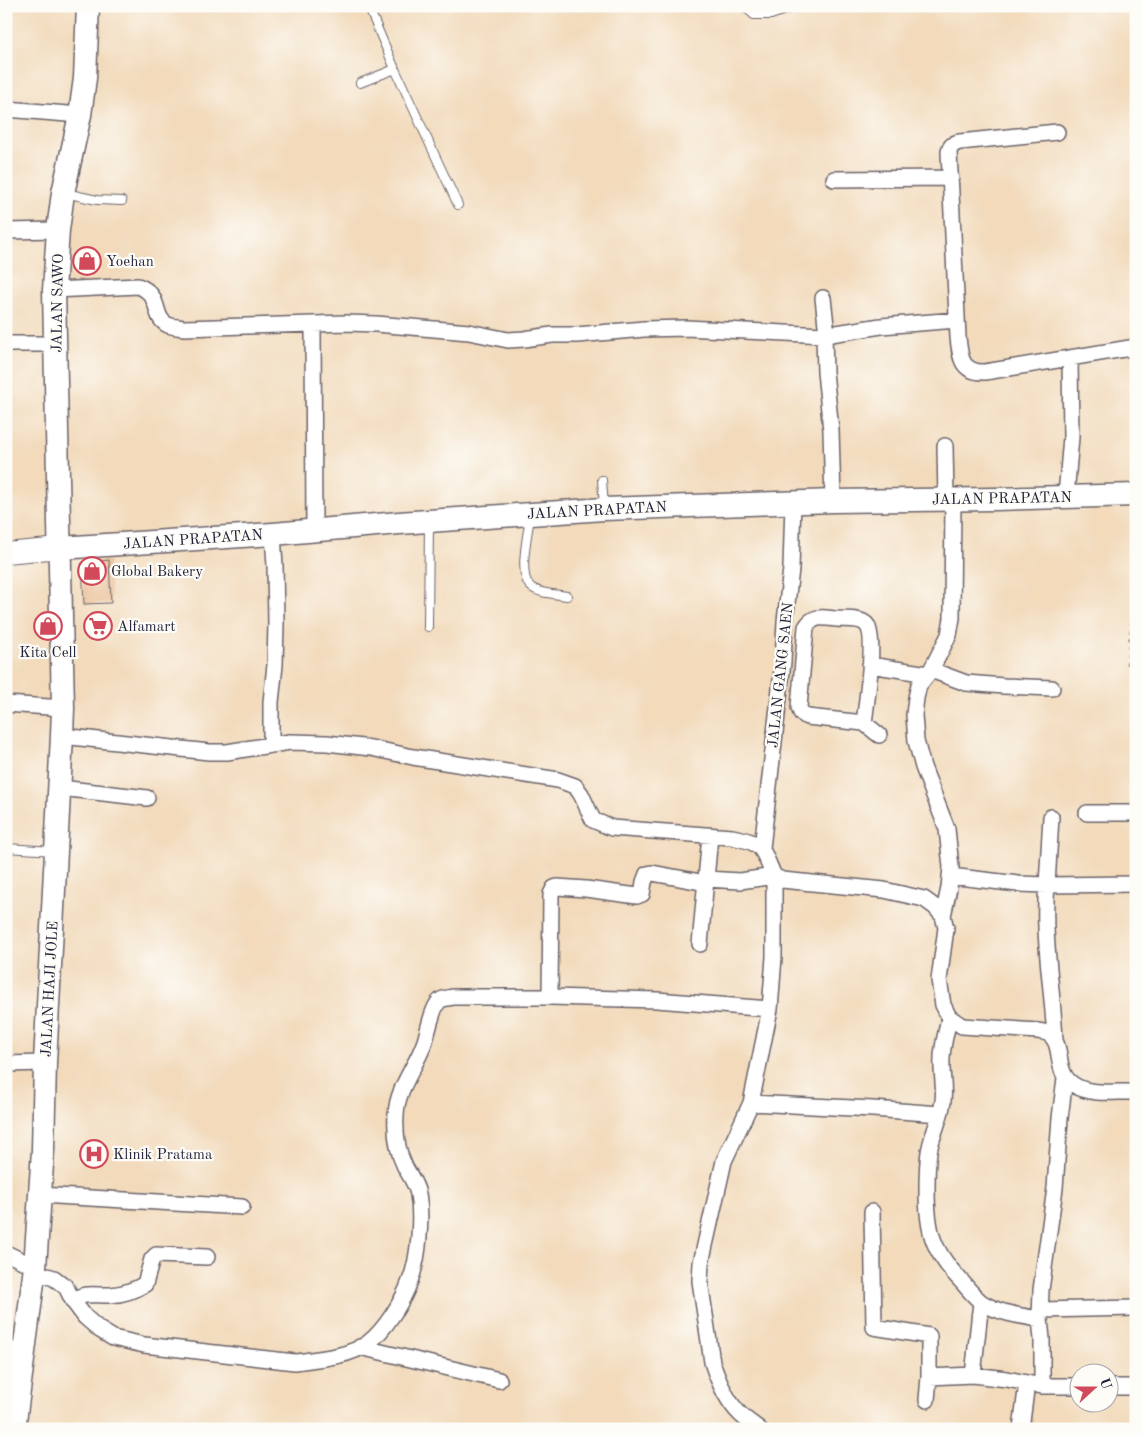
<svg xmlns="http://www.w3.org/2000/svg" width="1142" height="1435" font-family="'Old Standard TT',serif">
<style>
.building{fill:#e7b789}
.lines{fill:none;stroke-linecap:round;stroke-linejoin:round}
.service-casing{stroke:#6b6268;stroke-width:10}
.minor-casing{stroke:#6b6268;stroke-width:18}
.tertiary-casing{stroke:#6b6268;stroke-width:22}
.secondary-casing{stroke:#6b6268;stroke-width:25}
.path{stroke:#6b6268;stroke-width:2.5;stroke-dasharray:4 4;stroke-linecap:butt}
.service{stroke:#fff;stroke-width:8}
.minor{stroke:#fff;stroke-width:15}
.tertiary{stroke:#fff;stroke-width:20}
.secondary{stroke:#fff;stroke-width:22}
.labels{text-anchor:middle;stroke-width:4.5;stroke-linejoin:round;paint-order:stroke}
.poi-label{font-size:15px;fill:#22223b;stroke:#fdfcf7;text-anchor:start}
.street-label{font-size:15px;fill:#22223b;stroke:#fdfcf7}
</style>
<rect width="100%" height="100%" fill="#fdfcf7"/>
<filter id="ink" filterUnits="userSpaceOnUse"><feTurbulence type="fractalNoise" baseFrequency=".02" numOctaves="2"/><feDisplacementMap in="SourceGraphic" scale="10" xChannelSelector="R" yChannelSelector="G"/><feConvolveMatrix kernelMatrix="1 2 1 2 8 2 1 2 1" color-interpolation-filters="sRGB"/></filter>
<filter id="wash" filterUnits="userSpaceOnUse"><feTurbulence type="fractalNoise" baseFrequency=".0096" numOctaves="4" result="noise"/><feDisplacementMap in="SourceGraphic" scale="20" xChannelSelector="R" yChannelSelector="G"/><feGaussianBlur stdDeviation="1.12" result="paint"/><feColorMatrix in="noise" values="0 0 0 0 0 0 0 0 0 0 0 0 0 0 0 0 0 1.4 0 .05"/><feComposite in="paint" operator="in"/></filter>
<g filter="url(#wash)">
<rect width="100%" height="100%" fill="#f2dabb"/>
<g id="blocks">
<!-- building -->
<path class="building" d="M109,560L111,603L84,604L82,563Z"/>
</g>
</g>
<g filter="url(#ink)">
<use href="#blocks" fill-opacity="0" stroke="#6b6268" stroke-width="1"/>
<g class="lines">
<defs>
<path id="service" d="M744,6L754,15H771L796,6
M395,69L458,205
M360,83L395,69L368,6
M65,193L97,200L122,201
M602,480L604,507
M530,517C528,533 518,575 530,586C538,594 556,594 567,596
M428,627L429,522
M6,848L54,851"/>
<path id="minor" d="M6,109L80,115
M1057,132L960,142C954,143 950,146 949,152L958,337C960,357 961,373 985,372L1136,347
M834,179L951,178
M6,231L58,230
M54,290L138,286C163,295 151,317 168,325C173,327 179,327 184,328L346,323L376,324L469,332L508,340L524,339L552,335H577L644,329L686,328L824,335L881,326L957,320
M823,298L827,334
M313,325L314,530
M824,335L825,372L831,430L833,501
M6,344H55
M945,446L946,499
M1066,496L1071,437L1070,358
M870,665L928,674
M931,670L966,683L1004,686L1052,688
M6,704L63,708
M864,723L807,717L801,713L799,707L806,627C814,614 824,618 837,619C846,620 860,618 866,624C877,634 866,706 864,723L879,735
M62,736L209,752H227L290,742L327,743L371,748L413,757L558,780L575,786L581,794L593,820L612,828L732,837C765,843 761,848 774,876L782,880L884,890L924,899L935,907L943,916L946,928L939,980L943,1005L949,1017L962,1026L1038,1031C1042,1032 1046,1032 1049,1034C1065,1045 1053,1073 1074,1085C1091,1096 1116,1091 1136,1092
M271,744V702L275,665L276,623L275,566L273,534
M60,788L147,798
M1087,813H1136
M762,848L783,662L785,621L791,569L793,502
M950,876L1018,884L1047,885L1051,817
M706,879L740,881L774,876V957L770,1009L751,1103L724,1161L701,1263L700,1281L712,1362C718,1381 726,1400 740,1414C746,1420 753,1424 759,1429
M943,916L949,888L951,867L947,829L923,767L916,741L914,715L916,698L919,685L931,670L949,635L952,618L953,499
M700,944L710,836
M550,997L551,894L554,888L557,887L586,889L637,896L642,894L644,882L647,874L652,873L706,883
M949,1017C947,1031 942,1045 942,1059C941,1073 945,1087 943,1101C941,1118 932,1134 929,1152C927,1165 927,1177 927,1190C927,1233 933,1252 963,1283C968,1289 975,1297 981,1302C998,1313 1020,1316 1040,1319
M1055,1041C1053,989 1042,937 1047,885L1136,884
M6,1064L45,1063
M751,1103L873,1109L940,1114
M40,1195L242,1207
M872,1212L874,1327L929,1336V1377
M6,1253L35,1267
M34,1272L54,1278L66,1287L73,1301L85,1317L100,1330L113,1338L144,1345L295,1362C318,1359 349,1357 368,1343C385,1330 403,1301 410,1281C419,1259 422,1217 418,1194C416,1184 410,1176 405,1167C397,1151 395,1132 396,1115C397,1087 417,1066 425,1041C428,1032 433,1004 441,1000C444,998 449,998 453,997H550L657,1000L770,1009
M73,1301C83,1291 98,1296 111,1295C122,1294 135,1290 145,1284L152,1259L156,1255L207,1257
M1040,1310L1136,1308
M360,1347L499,1380
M973,1375L981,1302
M1042,1386V1339L1040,1319L1041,1290L1055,1188L1060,1118L1065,1078
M1110,1387H1136
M927,1400L929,1377L973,1375L1007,1379L1042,1386H1080
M1021,1429L1027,1383"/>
<path id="tertiary" d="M6,553L60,548
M6,1353L23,1352"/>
<path id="secondary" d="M60,548L273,534L399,523L604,509L833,501L995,499L1136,495
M14,1429L35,1267L43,1150L45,1063L62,736L63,708L54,290L58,230L63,193L80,115L85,78L88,6"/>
</defs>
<!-- service casing -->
<use href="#service" class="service-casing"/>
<!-- minor casing -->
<use href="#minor" class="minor-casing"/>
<!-- tertiary casing -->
<use href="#tertiary" class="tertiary-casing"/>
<!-- secondary casing -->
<use href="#secondary" class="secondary-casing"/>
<!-- path -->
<path class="path" d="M1127,665L1136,584"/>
<!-- service -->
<use href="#service" class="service"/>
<!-- minor -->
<use href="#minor" class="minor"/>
<!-- tertiary -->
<use href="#tertiary" class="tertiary"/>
<!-- secondary -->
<use href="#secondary" class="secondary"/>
</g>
</g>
<!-- icons -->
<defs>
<symbol id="shop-ring" viewBox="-11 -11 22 22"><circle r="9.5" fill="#fdfcf7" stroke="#d1495b" stroke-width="1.5"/><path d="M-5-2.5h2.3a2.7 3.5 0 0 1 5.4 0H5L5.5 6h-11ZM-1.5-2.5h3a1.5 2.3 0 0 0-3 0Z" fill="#d1495b"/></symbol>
<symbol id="supermarket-ring" viewBox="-11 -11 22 22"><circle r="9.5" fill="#fdfcf7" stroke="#d1495b" stroke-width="1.5"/><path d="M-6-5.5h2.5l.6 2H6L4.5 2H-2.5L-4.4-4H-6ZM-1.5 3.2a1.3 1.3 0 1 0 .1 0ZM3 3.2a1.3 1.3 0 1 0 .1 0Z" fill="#d1495b"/></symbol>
<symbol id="hospital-ring" viewBox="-11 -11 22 22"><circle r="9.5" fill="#fdfcf7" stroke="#d1495b" stroke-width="1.5"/><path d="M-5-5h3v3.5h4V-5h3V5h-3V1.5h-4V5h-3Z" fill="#d1495b"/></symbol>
</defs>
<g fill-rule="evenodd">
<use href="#shop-ring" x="71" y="245" width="32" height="32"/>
<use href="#shop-ring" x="76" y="555" width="32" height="32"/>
<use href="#shop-ring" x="32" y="610" width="32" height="32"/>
<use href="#supermarket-ring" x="82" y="610" width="32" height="32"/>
<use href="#hospital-ring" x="78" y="1138" width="32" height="32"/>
</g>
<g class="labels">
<!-- poi labels -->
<g class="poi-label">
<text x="106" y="266">Yoehan</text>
<text x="111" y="576">Global Bakery</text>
<text x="117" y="631">Alfamart</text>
<text x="48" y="657" text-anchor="middle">Kita Cell</text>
<text x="113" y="1159">Klinik Pratama</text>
</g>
<!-- street labels -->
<g class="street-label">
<text transform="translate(57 303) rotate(-89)" y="5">JALAN SAWO</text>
<text transform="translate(1002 498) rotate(-1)" y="5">JALAN PRAPATAN</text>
<text transform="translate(597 510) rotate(-3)" y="5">JALAN PRAPATAN</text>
<text transform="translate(193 539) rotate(-4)" y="5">JALAN PRAPATAN</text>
<text transform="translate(780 675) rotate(-84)" y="5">JALAN GANG SAEN</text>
<text transform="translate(49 989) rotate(-87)" y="5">JALAN HAJI JOLE</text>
</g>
</g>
<!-- margin -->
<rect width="1142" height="1435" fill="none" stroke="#fdfcf7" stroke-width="25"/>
<!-- north arrow -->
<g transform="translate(1094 1388) rotate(69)"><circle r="24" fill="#fdfcf7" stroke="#a5a5ac"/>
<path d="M0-4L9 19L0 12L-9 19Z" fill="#d1495b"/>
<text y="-8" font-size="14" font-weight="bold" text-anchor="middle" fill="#22223b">U</text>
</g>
</svg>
